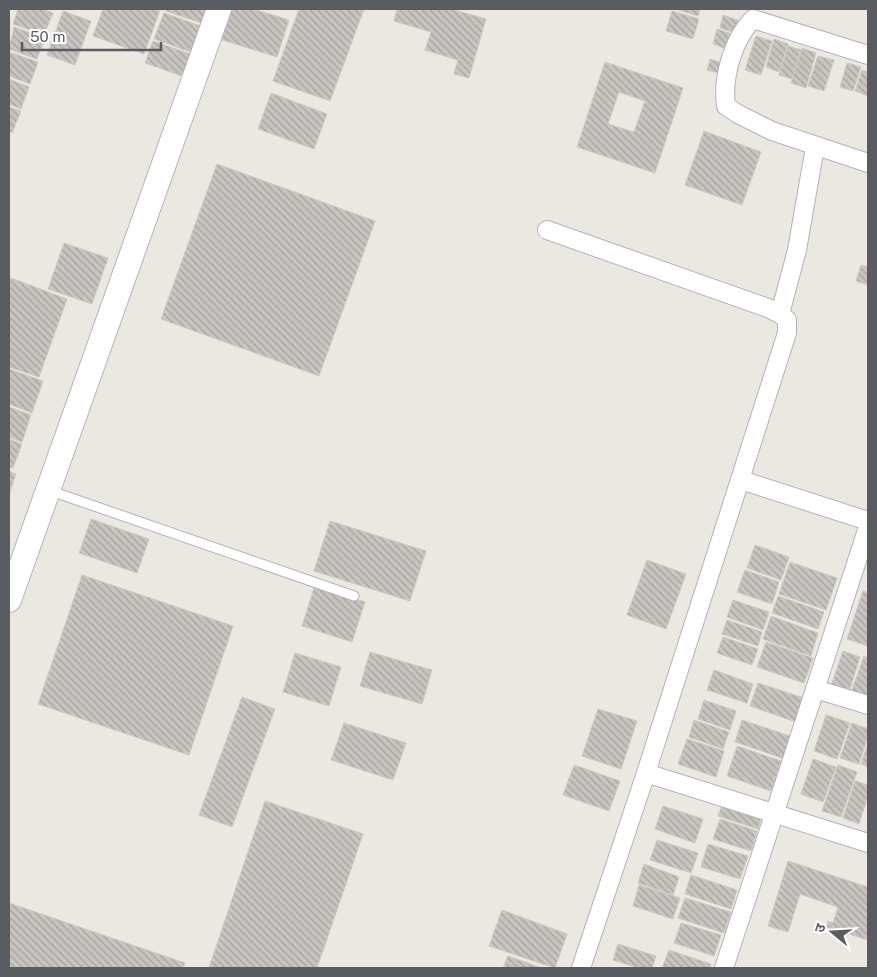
<svg xmlns="http://www.w3.org/2000/svg" width="877" height="977" font-family="'Public Sans','Noto Sans Devanagari',sans-serif">
<style>
.building{fill:url(#building-back-hatch);stroke:#cec9bf;fill-rule:evenodd}
.lines{fill:none;stroke-linecap:round;stroke-linejoin:round}
.lane-casing{stroke:#b1b3b7;stroke-width:11}
.street-casing{stroke:#b1b3b7;stroke-width:20}
.secondary-casing{stroke:#b2b5ba;stroke-width:26}
.lane{stroke:#fff;stroke-width:9}
.street{stroke:#fff;stroke-width:18}
.secondary{stroke:#fff;stroke-width:24}
</style>
<defs>
<pattern id="building-back-hatch" width="6" height="6" patternUnits="userSpaceOnUse" patternTransform="scale(1.25)"><rect width="6" height="6" fill="#c8c4bf"/><path d="M-1 5l2 2M0 0l6 6M5-1l2 2" fill="none" stroke="#a5a29f"/></pattern>
</defs>
<rect width="100%" height="100%" fill="#eae8e0"/>
<!-- building -->
<path class="building" d="M18,9H42L53,13L44,35L13,24Z
M103,9L160,10L144,54L93,36Z
M167,9H206L201,23L166,11Z
M226,9H253L289,20L277,57L216,38Z
M299,9H364L330,101L273,81Z
M397,9H451L486,19L469,78L454,74L458,60L425,50L431,32L394,21Z
M676,9H700L698,16Z
M63,11L91,21L75,65L47,55Z
M672,11L699,19L693,39L666,31Z
M164,13L201,26L191,52L154,39Z
M723,15L743,22L739,34L720,28Z
M14,27L45,38L37,59L9,49Z
M717,29L738,36L733,51L713,44Z
M756,36L772,41L761,75L745,70Z
M774,39L788,44L779,72L766,67Z
M153,41L193,55L185,77L145,63Z
M788,46L801,50L792,79L779,75Z
M802,48L816,53L806,88L791,83Z
M9,52L38,62L30,84L9,76Z
M818,56L834,60L824,91L808,86Z
M710,59L729,65L726,75L707,70Z
M605,62L683,88L655,173L577,147ZM619,92L645,101L634,132L608,124Z
M847,63L861,67L853,91L840,87Z
M862,70L868,72V96L855,91Z
M9,79L29,87L21,109L9,104Z
M271,93L327,114L314,149L258,129Z
M9,107L21,111L12,133L9,131Z
M704,131L761,152L742,205L685,185Z
M217,164L375,221L319,376L161,319Z
M64,243L108,258L92,304L48,289Z
M861,265L868,267V285L856,281Z
M11,278L67,299L39,377L9,367V285Z
M9,369L43,381L32,413L9,404Z
M9,407L31,415L22,442L9,437Z
M9,439L22,444L13,468L9,467Z
M9,471L16,474L9,495Z
M91,519L149,539L137,573L79,553Z
M330,521L426,551L410,601L314,571Z
M755,545L789,557L781,580L747,568Z
M647,560L686,574L666,629L627,615Z
M790,562L837,578L826,610L779,594Z
M745,570L779,582L772,604L737,592Z
M82,575L233,626L189,755L38,704Z
M315,585L365,602L352,642L302,626Z
M863,591L868,593V646L847,639Z
M778,596L824,612L818,629L772,613Z
M733,600L769,612L763,630L727,617Z
M771,616L818,633L811,656L763,639Z
M727,620L762,632L758,646L722,634Z
M723,637L758,649L752,665L717,653Z
M766,642L813,658L804,683L757,667Z
M843,651L860,657L849,692L831,686Z
M370,652L432,670L422,704L360,686Z
M295,653L341,667L329,706L283,692Z
M864,656L868,658V699L851,693Z
M714,670L753,684L747,703L707,690Z
M758,683L804,698L796,722L750,706Z
M242,697L275,709L232,827L199,815Z
M704,700L736,711L730,730L698,719Z
M598,709L637,721L621,769L582,756Z
M826,715L850,723L837,759L814,751Z
M694,720L729,732L723,749L689,737Z
M742,720L793,737L785,759L735,742Z
M344,723L406,743L393,780L331,760Z
M852,723L868,729V736L859,764L840,758Z
M687,739L724,751L716,777L678,764Z
M868,743V767L861,764Z
M737,746L781,761L771,791L727,776Z
M813,759L836,767L823,802L801,794Z
M574,765L620,781L609,811L563,795Z
M838,765L857,772L841,817L822,811Z
M855,781L868,785V796L859,824L843,818Z
M724,800L763,812L758,829L718,816Z
M265,801L363,834L317,968H209Z
M663,806L703,819L695,843L655,829Z
M720,819L757,831L751,851L713,839Z
M657,840L698,853L691,873L650,860Z
M708,844L748,856L740,879L701,867Z
M788,861L868,887V940L827,927L828,921L833,923L838,907L800,894L788,932L768,926Z
M644,864L679,877L673,895L638,883Z
M691,875L737,890L731,909L685,894Z
M639,885L680,898L673,919L633,906Z
M685,898L731,912L724,933L678,918Z
M9,903L185,963L183,968H9Z
M502,910L567,934L555,968L489,946Z
M681,923L721,935L714,956L674,943Z
M618,944L656,956L652,968H639L613,960Z
M669,950L711,964L710,968H662Z
M508,956L542,968H503Z"/>
<g class="lines">
<defs>
<path id="lane" d="M48,490L354,596"/>
<path id="street" d="M868,55L753,19C733,39 722,78 726,106L738,114L772,131L868,163
M547,230L768,308L780,314L787,320V333L646,773L581,968
M780,314L797,250L815,147
M741,480L868,521
M815,689L868,705
M646,773L868,843
M724,968L868,527"/>
<path id="secondary" d="M9,600L219,9"/>
</defs>
<!-- lane casing -->
<use href="#lane" class="lane-casing"/>
<!-- street casing -->
<use href="#street" class="street-casing"/>
<!-- secondary casing -->
<use href="#secondary" class="secondary-casing"/>
<!-- lane -->
<use href="#lane" class="lane"/>
<!-- street -->
<use href="#street" class="street"/>
<!-- secondary -->
<use href="#secondary" class="secondary"/>
</g>
<!-- border -->
<rect width="877" height="977" fill="none" stroke="#595c60" stroke-width="20"/>
<!-- north arrow -->
<g transform="translate(832 932) rotate(288)" stroke="#ffffff" stroke-width="4" paint-order="stroke">
<path d="M0-4L9 19L0 12L-9 19Z" fill="#595c60"/>
<text y="-8" font-size="14" font-weight="bold" text-anchor="middle" fill="#595c60">उ</text>
</g>
<!-- scale -->
<path d="M22 42v8h139v-8" fill="none" stroke="#595c60" stroke-width="2.5"/>
<text x="30" y="42" font-size="15" fill="#595c60" stroke="#ffffff" stroke-width="4" paint-order="stroke">50 m</text>
</svg>
